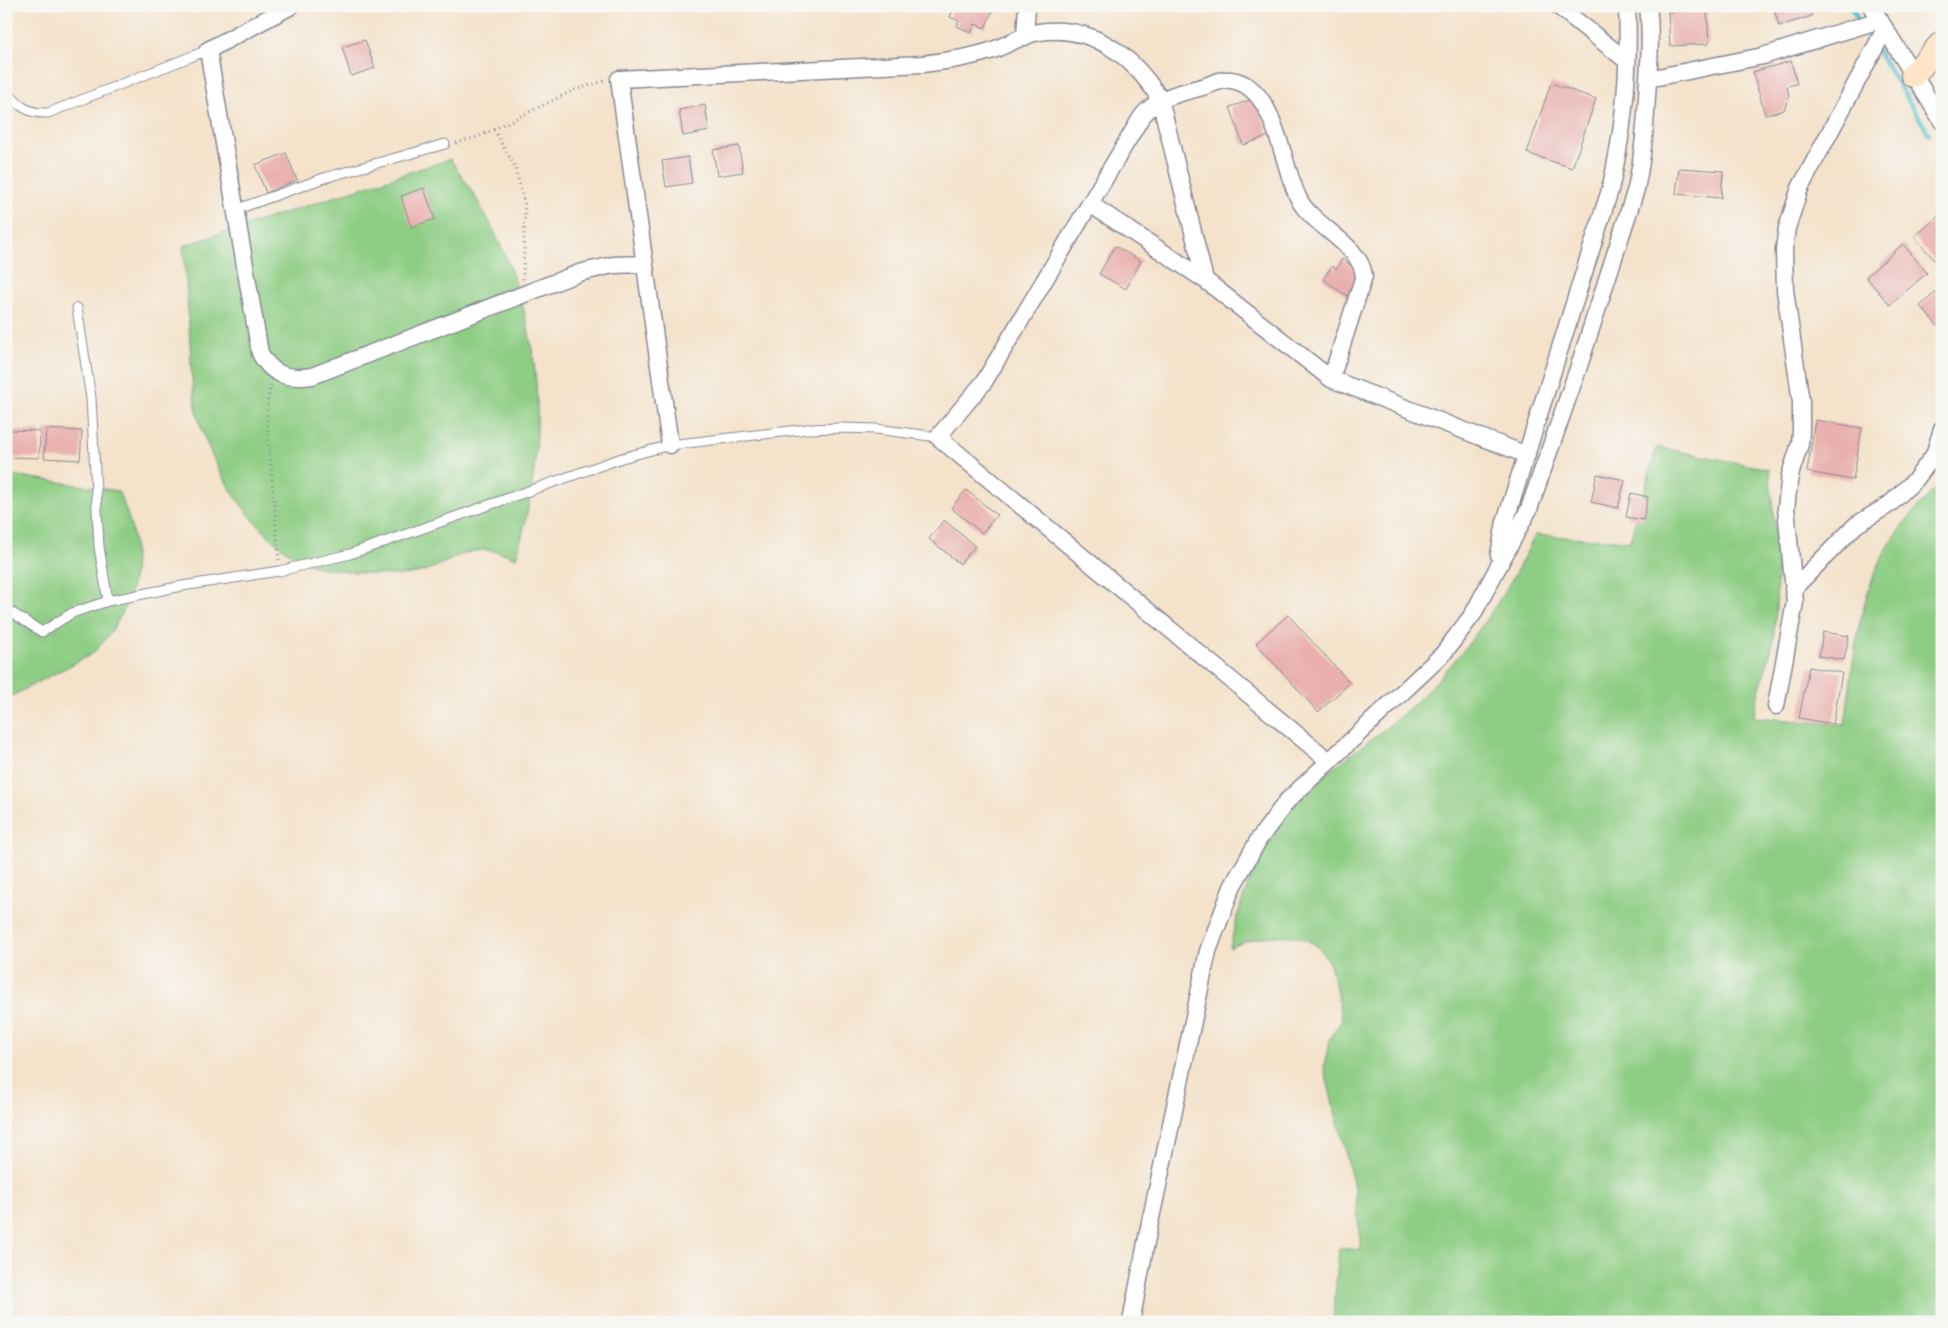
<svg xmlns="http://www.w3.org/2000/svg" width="1948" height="1328" font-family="Kalam,sans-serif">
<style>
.green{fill:#8ecd84;stroke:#547e71}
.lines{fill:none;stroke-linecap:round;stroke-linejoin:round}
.stream{stroke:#52bfca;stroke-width:5}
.building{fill:#e9b0ae}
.lane-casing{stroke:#888894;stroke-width:11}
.street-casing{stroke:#888894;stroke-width:19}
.secondary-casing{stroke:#888894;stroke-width:26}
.path{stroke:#888894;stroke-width:3;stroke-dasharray:1 4;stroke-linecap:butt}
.lane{stroke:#fff;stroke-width:9}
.street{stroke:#fff;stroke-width:16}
.secondary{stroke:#ffe4c6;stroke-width:24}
</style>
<rect width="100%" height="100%" fill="#f6f6f2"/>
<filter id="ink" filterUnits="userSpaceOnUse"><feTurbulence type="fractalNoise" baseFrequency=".02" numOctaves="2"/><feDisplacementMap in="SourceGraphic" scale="10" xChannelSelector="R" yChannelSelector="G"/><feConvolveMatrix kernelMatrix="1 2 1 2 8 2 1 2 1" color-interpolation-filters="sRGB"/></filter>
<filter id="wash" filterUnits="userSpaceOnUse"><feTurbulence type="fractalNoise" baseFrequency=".0096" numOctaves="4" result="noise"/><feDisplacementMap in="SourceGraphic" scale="20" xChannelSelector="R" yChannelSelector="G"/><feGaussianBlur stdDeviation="1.12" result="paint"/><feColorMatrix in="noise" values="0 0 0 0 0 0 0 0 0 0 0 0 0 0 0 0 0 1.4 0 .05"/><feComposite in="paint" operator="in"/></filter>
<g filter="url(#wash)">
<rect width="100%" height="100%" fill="#f4e2ca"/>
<!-- green -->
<path class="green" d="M450,159C539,281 558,413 516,558C463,534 449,573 402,575C388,576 323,570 312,565C257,543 209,467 197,412C192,390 191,367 190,344C188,311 186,279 183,246Z
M1657,447L1769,469C1775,523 1780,580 1774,634C1770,663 1757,689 1754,717L1845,725C1859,621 1859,558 1942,483V1322H1333L1339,1248L1361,1250L1355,1191L1324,1068L1329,1040L1342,1020C1337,1001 1336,974 1326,957C1308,925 1256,935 1230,948C1243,881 1272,819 1325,775C1354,751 1386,730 1414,704C1465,655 1504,600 1535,535L1630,541Z
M6,474L118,491C147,551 139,607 92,654L6,699Z"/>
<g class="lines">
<!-- stream -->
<path class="stream" d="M1850,6L1929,134"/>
</g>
<g id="blocks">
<!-- building -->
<path class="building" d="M955,6H995L985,28L975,24L971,33L957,26L959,21L950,17Z
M1773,6H1809L1812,16L1779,26Z
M1707,10L1709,44L1670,46L1668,12Z
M365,40L375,68L351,76L342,47Z
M1791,61L1797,84L1787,86L1789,96L1784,110L1765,115L1753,72Z
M1551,83L1596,99L1572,168L1527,153Z
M1256,98L1269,136L1243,145L1230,107Z
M705,105L709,131L683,136L679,110Z
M739,146L743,172L717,176L713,150Z
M286,153L297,180L266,193L255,165Z
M688,157L692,183L666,187L662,161Z
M1679,168L1723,171L1721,198L1676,194Z
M424,188L435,219L411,227L401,196Z
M1942,213V263L1939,265L1914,237Z
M1903,244L1927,273L1890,305L1866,277Z
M1115,246L1141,261L1126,289L1099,274Z
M1342,259L1359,271L1353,281L1357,283L1347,296L1323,279L1332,266L1336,269Z
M1942,287V331L1920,306Z
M1815,420L1862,428L1853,480L1807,472Z
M46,429L82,431L80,460L44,458Z
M8,430L40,431L39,458L7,457Z
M1597,474L1625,480L1618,508L1591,502Z
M966,490L997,515L982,533L951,508Z
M1631,493L1648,497L1643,520L1626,517Z
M944,520L975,546L960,564L929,539Z
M1288,615L1350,683L1318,712L1256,643Z
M1823,632L1849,636L1844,660L1819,656Z
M1809,667L1842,673L1833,724L1799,718Z"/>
</g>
</g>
<g filter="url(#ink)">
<use href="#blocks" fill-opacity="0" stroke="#888894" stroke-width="1"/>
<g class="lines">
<defs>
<path id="lane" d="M6,90C17,105 28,114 48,113L208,50
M235,210L324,178L445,144
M77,308L91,398L99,547L108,601
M6,609L42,632L72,613L108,601L182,586L279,571L350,554L622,458L670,445L807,429L841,428L876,429L938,437"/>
<path id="street" d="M291,6L208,50L260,353C272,376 288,379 312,376L579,273L613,265L644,264
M1558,6L1627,61
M1871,6L1942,121
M1025,37L1027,6
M1648,79L1763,56L1880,20
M1090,204L1205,280L1331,379L1527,455
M670,445L619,79L922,64C946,61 970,58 993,50C1007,45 1024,34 1039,32C1092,24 1133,56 1160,99L1205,280
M1499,555L1505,522L1610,190C1624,130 1630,68 1627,6
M1793,589L1856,525L1890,504L1916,479L1934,455L1942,429
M1776,706L1795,602L1786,508L1790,475L1800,444L1801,430V402L1785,290L1784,249L1787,228L1800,188L1885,29
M1329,761L938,437L984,382L1142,116C1160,96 1177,94 1202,87C1210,85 1223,78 1231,80C1278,86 1281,170 1301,203C1317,228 1361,246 1364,276L1331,379
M1131,1322L1148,1232L1208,951L1232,887L1259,839L1287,801L1443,654L1473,614L1529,509L1579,366L1636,189C1644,152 1646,117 1648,79C1650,55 1651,31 1648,6"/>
<path id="secondary" d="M1913,75L1942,43"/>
</defs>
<!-- lane casing -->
<use href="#lane" class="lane-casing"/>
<!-- street casing -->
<use href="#street" class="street-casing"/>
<!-- secondary casing -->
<use href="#secondary" class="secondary-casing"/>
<!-- path -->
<path class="path" d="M494,130L514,165L525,205L523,280
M456,143L480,136L574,90L604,81
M271,385L268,397L267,420L279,560"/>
<!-- lane -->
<use href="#lane" class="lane"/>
<!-- street -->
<use href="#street" class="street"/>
<!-- secondary -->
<use href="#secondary" class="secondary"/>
</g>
</g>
<!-- margin -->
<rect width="1948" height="1328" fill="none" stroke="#f6f6f2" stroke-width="25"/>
</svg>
